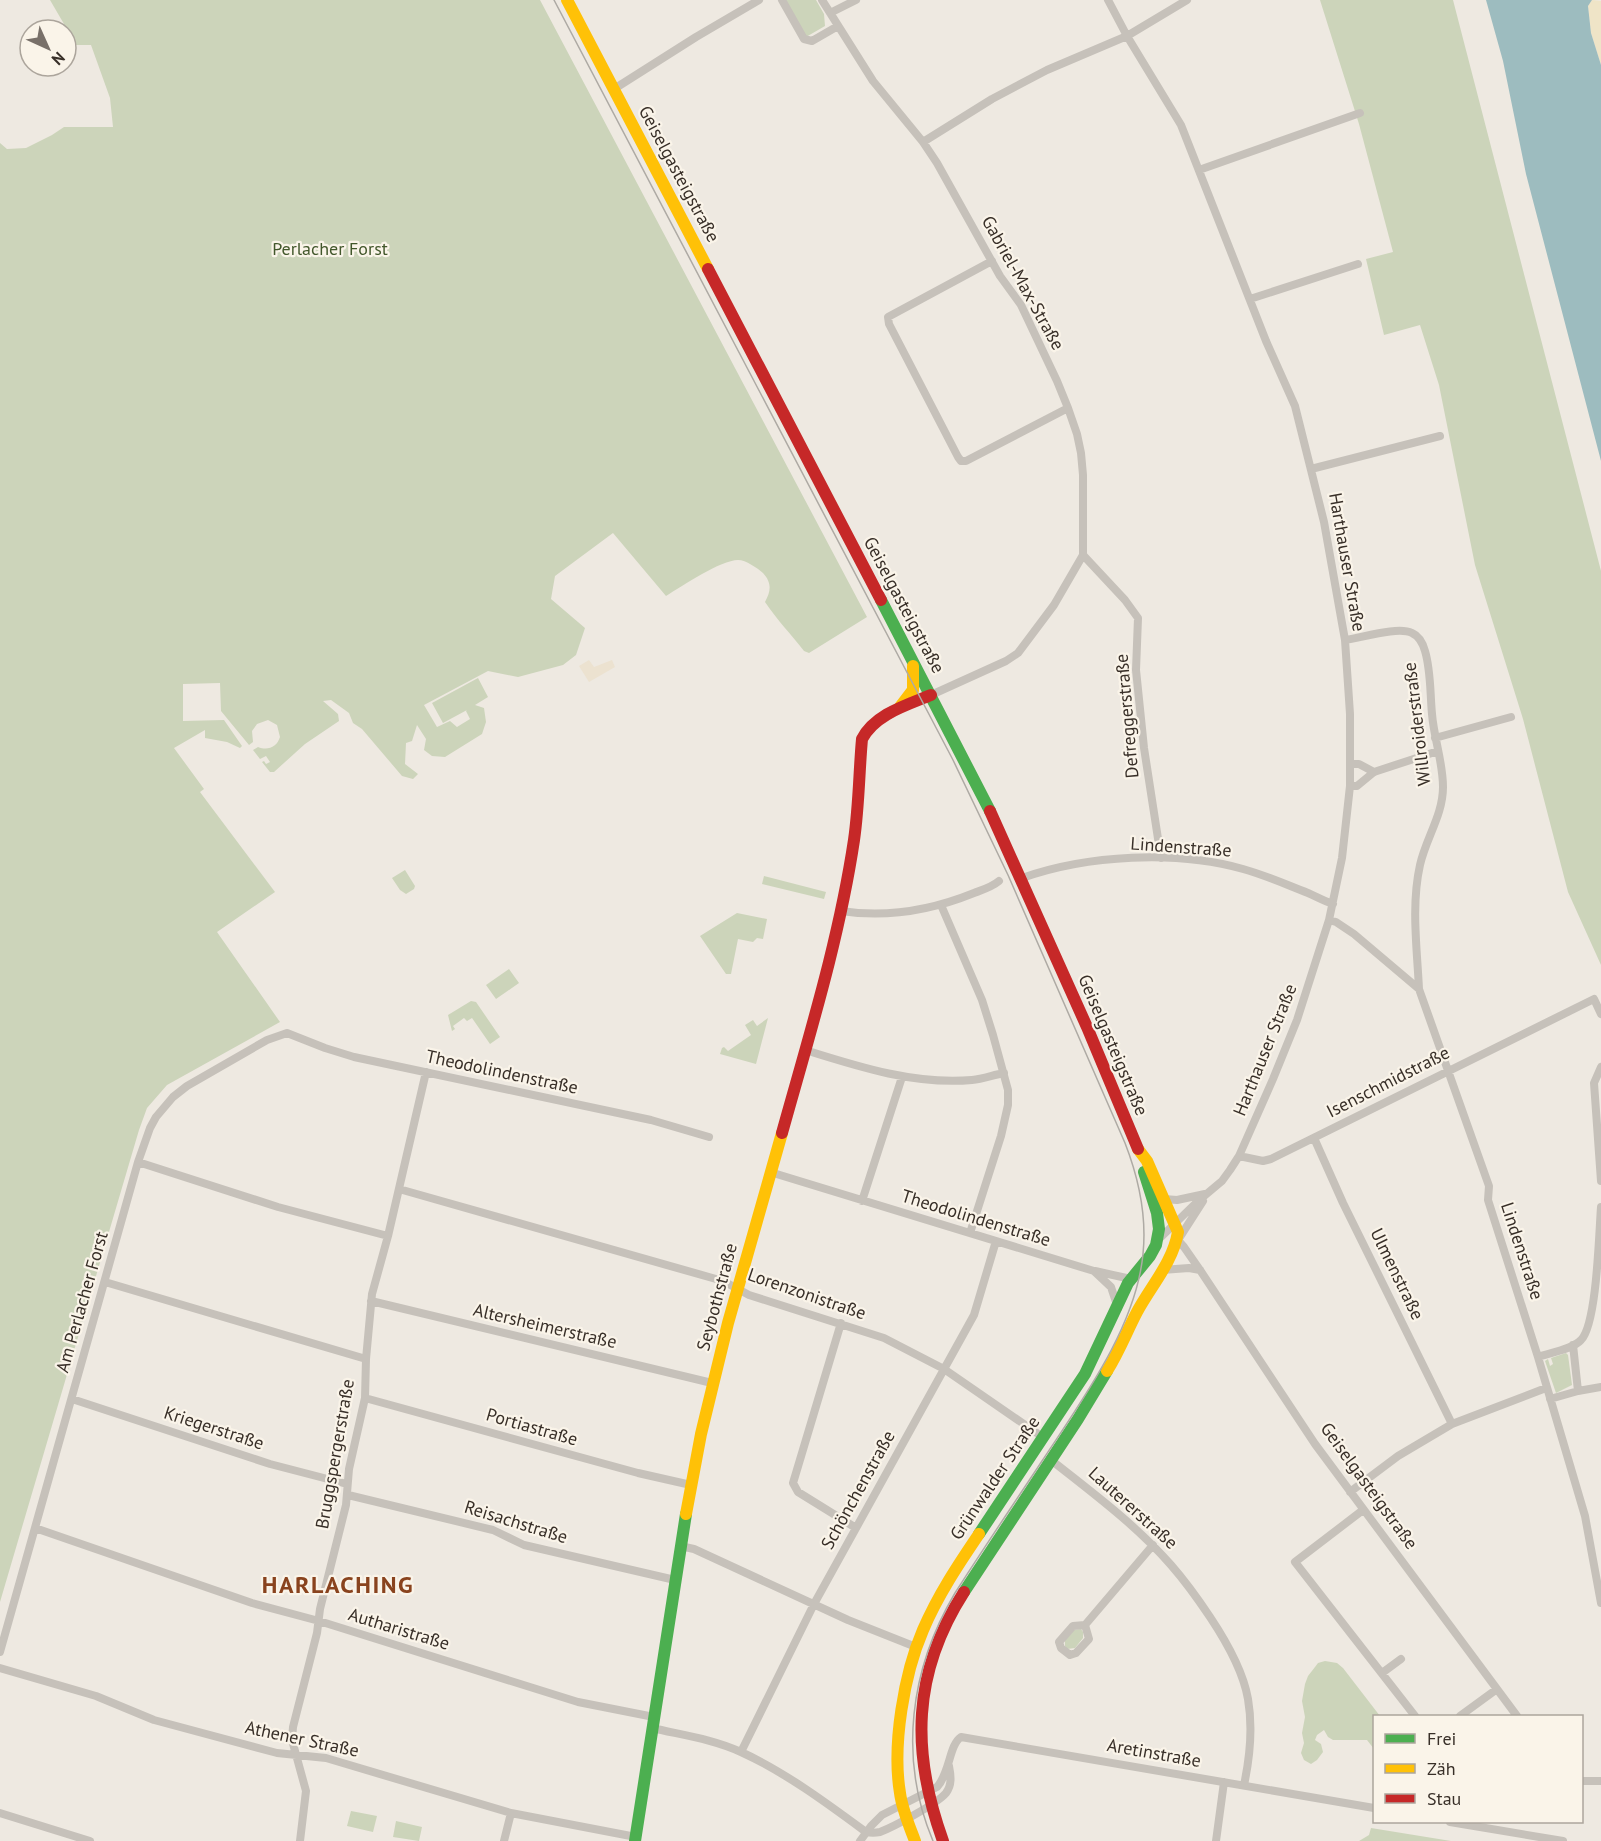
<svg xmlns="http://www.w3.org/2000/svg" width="1601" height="1841" font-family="'PT Sans',sans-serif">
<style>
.green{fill:#ccd4ba}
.sand{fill:#efe4c7}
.plaza{fill:#ece2d0}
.water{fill:#9dbcbf}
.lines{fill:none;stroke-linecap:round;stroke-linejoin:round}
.street{stroke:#c6c1ba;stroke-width:8}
.fast{stroke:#4caf50;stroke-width:12}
.slow{stroke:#ffc107;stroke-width:12}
.jam{stroke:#c62828;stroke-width:12}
.tram{stroke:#aeaaa4;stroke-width:1.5}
.labels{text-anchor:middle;stroke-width:4.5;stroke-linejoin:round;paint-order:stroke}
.street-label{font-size:18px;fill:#382f28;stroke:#faf4e9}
.park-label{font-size:18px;fill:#42572b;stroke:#faf4e9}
.district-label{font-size:24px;font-weight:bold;letter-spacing:1.5px;fill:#89431e;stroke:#faf4e9}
</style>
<rect width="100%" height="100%" fill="#eee9e1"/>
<!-- green -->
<path class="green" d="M50,0H540L867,617L809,653L804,651C791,634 777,620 765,602C771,591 772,583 763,573C757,568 746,560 738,560C721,560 682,586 666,596L613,533L555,576L551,599L585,628L576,655L563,665L518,677L488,671L424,705L437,727L450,721L457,727L470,719L466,711L467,710L443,723L432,703L478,678L488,697L475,705L484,708L486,722L482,734L445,757L432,756L424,750L426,739L417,725L412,741L406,743L405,764L418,774L413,779L402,776L362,729L353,723L349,713L331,700L323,701L338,714L339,721L305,744L274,772H270L262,762L264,761L266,764L270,762L266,756L260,759L253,750L258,747C268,751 277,747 280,737L277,725L268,720L257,724L252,731L253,742L249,745L221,711L220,683L183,684V721L224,720L242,746L240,748L227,742L205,738V730L174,748L204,789L200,792L275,892L217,932L280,1022L167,1085L147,1108L139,1130L0,1602V143L7,149L26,148L52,135L64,127H113L110,98L91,45H66V30H62L64,24Z
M785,0H816L824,14L825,26L806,37Z
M1320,0H1453L1601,571V965L1568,892L1523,719L1475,565L1439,385L1420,325L1384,335L1366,259L1393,252L1359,124Z
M405,870L415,886L414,889L406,894L400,890L392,878Z
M764,876L826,892L824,899L762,884Z
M737,913L767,919L763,939L757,938L753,942L738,939L731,974H726L700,936Z
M509,969L519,983L496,999L486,985Z
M471,1001L476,1002L500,1037L490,1044L472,1018L467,1021L464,1018L453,1026L455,1029L452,1031L448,1015Z
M768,1018L756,1064L720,1054L722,1048L724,1047L728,1051L751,1035L745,1025L753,1020L757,1026Z
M1566,1353L1568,1355L1572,1385L1556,1393L1545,1361L1548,1359L1550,1366L1553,1364L1551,1358Z
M1081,1629L1083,1632V1638L1075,1648L1067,1649L1065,1646V1640L1074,1630Z
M1325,1661L1337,1663L1343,1668L1380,1716H1374V1749L1367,1740H1333L1328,1737L1324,1730L1317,1735L1315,1740L1321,1744L1323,1752L1317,1760L1311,1764L1304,1760L1301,1753L1304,1743L1302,1733L1305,1717L1302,1701L1305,1684L1308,1676L1315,1667L1318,1663Z
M351,1811L377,1816L373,1832L347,1826Z
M396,1821L422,1827L419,1841L393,1837Z
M1371,1828L1451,1841H1359L1369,1835Z"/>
<!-- sand -->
<path class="sand" d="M1592,0L1601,1V65L1591,33L1588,6Z"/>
<!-- plaza -->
<path class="plaza" d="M589,660L594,667L612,660L615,667L589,682L579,666Z"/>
<!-- water -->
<path class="water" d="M1486,0H1592L1588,6L1591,33L1601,65V461L1526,174L1503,61Z"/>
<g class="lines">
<!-- street -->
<path class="street" d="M782,0L804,39L812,41L838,26
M822,0L873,81L923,142L937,163L1000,276L1021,305L1057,381L1068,408L1077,434L1081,453L1083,475V555L1054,605L1018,653L1006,661L931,695
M1108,0L1127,36L1181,125L1266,341L1295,406L1324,522L1345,640L1350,714V786L1342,858L1329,920L1297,1020L1273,1079L1239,1156L1230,1170L1222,1181L1197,1202L1158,1240
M830,13L856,0
M614,89L696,37L759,0
M923,142L992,99L1047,70L1127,36L1187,0
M1199,170L1360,113
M992,261L888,317L889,324L958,457L961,461H966L1068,408
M1250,299L1358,264
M1311,469L1440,436
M1083,555L1125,600L1138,618L1136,670L1144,748L1161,858
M1345,640C1361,638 1398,626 1412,633C1419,636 1423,644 1425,651C1431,671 1430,693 1432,714C1434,739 1443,762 1443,787C1443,815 1426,838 1420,865C1411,905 1417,948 1419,989
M1435,738L1511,717
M1351,764H1359L1374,772
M1350,786H1357L1374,772L1438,751
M1022,878C1087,855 1176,850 1243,869C1265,875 1287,885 1308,893C1317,897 1324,901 1333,904
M941,905L982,1000L993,1035L1008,1090V1105L1001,1136L970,1233
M841,911C886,918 932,910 974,893C982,890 992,887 999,881
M1329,920L1336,922L1354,934L1419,989L1489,1186L1488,1200L1538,1357L1585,1516L1601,1603
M805,1050C859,1067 915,1085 972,1080C983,1079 993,1075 1004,1073
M1601,1067L1594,1083L1601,1181
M1314,1138L1343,1203L1452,1424
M1239,1156L1263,1161L1271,1159L1594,999L1601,1014
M138,1162L278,1207L388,1236
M770,1172L1094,1271L1111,1287L1118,1308
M399,1189L723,1281L749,1295L884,1338L944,1369L1044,1438
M1164,1199L1177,1200L1205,1194
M862,1201L902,1077
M1176,1238L1184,1247L1200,1270L1315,1444L1517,1716
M1178,1240L1203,1201
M1162,1270L1189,1268L1200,1270
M1095,1271L1131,1279
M105,1282L366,1359
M371,1301L712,1383
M841,1323L793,1483L798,1492L856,1528
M1573,1345L1578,1391
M1538,1357C1550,1353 1573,1349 1581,1340C1597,1324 1599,1232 1601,1207
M365,1398L638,1473L691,1485
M72,1399L270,1464L347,1484
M1550,1399L1578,1391L1601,1387
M1051,1460C1093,1493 1136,1525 1171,1565C1185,1581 1198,1599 1210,1617C1226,1641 1243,1670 1248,1699C1253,1728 1250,1757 1244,1785
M1350,1492L1398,1456L1452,1424L1546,1388
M348,1495L493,1530L524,1545L675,1580
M1363,1510L1295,1562L1415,1716
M35,1528L252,1603L319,1621L578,1702L654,1717
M680,1546L694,1549L848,1620L916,1647
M1085,1625L1089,1639L1076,1653L1070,1655L1061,1648L1059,1642L1073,1626L1085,1625L1153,1545
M0,1652L138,1162L150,1128L156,1117L173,1097L187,1086L267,1040L287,1033L325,1048L354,1057L651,1120L709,1137
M0,1668L96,1696L154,1720L277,1753L326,1758L511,1813L636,1837
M1382,1673L1401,1659
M1460,1716L1497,1689
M652,1728C682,1735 713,1739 741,1752C785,1772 828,1804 866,1832
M741,1752L814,1604L974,1315L996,1241
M1582,1781H1601
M0,1813L90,1841
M1450,1822L1563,1841
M866,1832C871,1833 875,1833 880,1832C893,1827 937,1804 946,1793C952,1785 951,1776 949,1766
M300,1841L306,1791L292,1740L293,1727L317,1633L320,1609L346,1505L349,1469L365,1398L366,1359L372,1294L388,1236L426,1072
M504,1841L511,1813
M860,1841L871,1826L882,1815L937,1787C950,1773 949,1745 961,1737L1374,1808
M1216,1841L1224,1782"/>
<!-- fast -->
<path class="fast" d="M881,600L990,811
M979,1534L1085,1374L1128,1283L1150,1256L1156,1245L1159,1229L1157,1213L1144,1172
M964,1592L1078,1419L1107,1371
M635,1841L686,1514"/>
<!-- slow -->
<path class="slow" d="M567,0L708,269
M900,707L913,690V666
M1107,1371C1119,1352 1127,1331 1137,1312C1151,1286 1173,1262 1178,1232L1147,1161L1138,1149
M686,1514L701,1434L728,1323L782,1133
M915,1841C909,1825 902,1809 900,1793C892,1745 904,1674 923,1630C938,1595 958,1565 979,1534"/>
<!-- jam -->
<path class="jam" d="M708,269L881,600
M990,811L1087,1027L1138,1149
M782,1133C809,1036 839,940 854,840C859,806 859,772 862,739C875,714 907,705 931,695
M943,1841C911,1752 912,1673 964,1592"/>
<!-- tram -->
<path class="tram" d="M554,0L953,760L1008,875L1125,1143C1139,1179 1147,1215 1143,1254C1136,1327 1082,1400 1042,1461C1013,1505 983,1549 955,1593C910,1669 898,1758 933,1841"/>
</g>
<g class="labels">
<!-- street labels -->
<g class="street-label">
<text transform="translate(679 174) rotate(62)" y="6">Geiselgasteigstraße</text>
<text transform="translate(1023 283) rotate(61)" y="6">Gabriel-Max-Straße</text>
<text transform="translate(1347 562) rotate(80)" y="6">Harthauser Straße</text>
<text transform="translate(904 605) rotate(62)" y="6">Geiselgasteigstraße</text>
<text transform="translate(1127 716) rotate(-95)" y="6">Defreggerstraße</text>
<text transform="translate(1417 724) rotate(-97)" y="6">Willroiderstraße</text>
<text transform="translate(1181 847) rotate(4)" y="6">Lindenstraße</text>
<text transform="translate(1113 1045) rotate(67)" y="6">Geiselgasteigstraße</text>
<text transform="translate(1265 1050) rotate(-68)" y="6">Harthauser Straße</text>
<text transform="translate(502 1072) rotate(12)" y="6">Theodolindenstraße</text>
<text transform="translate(1388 1082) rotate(-27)" y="6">Isenschmidstraße</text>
<text transform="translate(976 1218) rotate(17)" y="6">Theodolindenstraße</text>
<text transform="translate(1522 1251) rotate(72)" y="6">Lindenstraße</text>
<text transform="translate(1397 1274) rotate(64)" y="6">Ulmenstraße</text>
<text transform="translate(807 1294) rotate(19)" y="6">Lorenzonistraße</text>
<text transform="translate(717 1297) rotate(-75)" y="6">Seybothstraße</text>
<text transform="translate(82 1302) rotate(-74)" y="6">Am Perlacher Forst</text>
<text transform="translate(545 1326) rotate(13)" y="6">Altersheimerstraße</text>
<text transform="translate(532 1427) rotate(16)" y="6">Portiastraße</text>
<text transform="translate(214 1428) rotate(18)" y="6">Kriegerstraße</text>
<text transform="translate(335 1454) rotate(-80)" y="6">Bruggspergerstraße</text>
<text transform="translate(995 1478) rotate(-56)" y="6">Grünwalder Straße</text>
<text transform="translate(1369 1486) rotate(54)" y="6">Geiselgasteigstraße</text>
<text transform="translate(858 1490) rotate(-61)" y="6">Schönchenstraße</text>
<text transform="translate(1133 1508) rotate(42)" y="6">Lautererstraße</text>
<text transform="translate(516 1522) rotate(17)" y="6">Reisachstraße</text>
<text transform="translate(399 1629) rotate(17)" y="6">Autharistraße</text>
<text transform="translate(302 1739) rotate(12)" y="6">Athener Straße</text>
<text transform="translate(1154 1753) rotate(10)" y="6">Aretinstraße</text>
</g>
<!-- park labels -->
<g class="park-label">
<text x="330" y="255">Perlacher Forst</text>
</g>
<!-- district labels -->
<g class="district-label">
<text x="338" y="1593">HARLACHING</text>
</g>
</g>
<!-- legend -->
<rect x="1373" y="1715" width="210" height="108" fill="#faf4e9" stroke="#aca59c" stroke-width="1.5"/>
<rect x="1385" y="1734" width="30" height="9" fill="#4caf50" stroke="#aca59c" stroke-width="1.5"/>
<text x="1427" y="1745" font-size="18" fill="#382f28">Frei</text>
<rect x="1385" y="1764" width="30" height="9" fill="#ffc107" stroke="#aca59c" stroke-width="1.5"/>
<text x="1427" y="1775" font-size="18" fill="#382f28">Zäh</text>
<rect x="1385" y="1794" width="30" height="9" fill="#c62828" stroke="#aca59c" stroke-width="1.5"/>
<text x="1427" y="1805" font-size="18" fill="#382f28">Stau</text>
<!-- north arrow -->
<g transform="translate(48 48) rotate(135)"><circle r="28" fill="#faf4e9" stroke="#aca59c" stroke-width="1.5"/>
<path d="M0-4.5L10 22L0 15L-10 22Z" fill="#787069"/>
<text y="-9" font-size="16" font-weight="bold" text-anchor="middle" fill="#382f28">N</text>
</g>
</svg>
